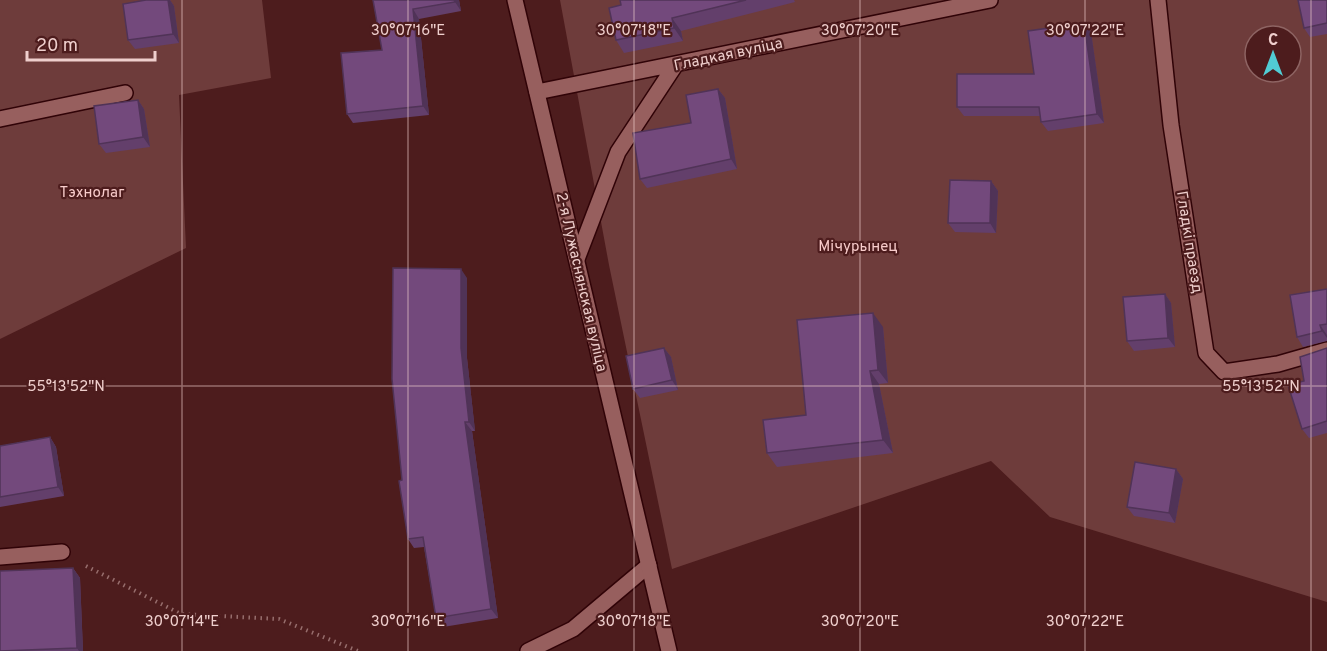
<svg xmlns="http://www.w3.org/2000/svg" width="1327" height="651" font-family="Overpass,sans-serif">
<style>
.green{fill:#6e3c3b;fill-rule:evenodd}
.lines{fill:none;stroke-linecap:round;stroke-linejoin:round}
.service-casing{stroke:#300307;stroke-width:18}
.minor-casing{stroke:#300307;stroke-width:18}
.path{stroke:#976e6d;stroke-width:4;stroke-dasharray:1.5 4.5;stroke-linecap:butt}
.service{stroke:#975f5e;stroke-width:15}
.minor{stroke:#975f5e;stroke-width:15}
.wall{fill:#633f6b}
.shaded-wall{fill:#503357}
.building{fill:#73497c;stroke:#503357;stroke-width:1.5}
.ticks{fill:none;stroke:#efcfcd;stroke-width:1.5;stroke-opacity:0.45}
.labels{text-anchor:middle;stroke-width:4.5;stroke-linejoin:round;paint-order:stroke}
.street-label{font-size:15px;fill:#efcfcd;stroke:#4d1c1d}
.park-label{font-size:15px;fill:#f8cccb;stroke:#4d1c1d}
.ticks-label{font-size:15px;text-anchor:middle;fill:#efcfcd;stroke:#4d1c1d;stroke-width:4.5;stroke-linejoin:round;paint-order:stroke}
</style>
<rect width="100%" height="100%" fill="#4d1c1d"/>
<!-- green -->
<path class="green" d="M0,0H262L271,78L179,95L186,248L0,339Z
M560,0H1327V602L1050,517L991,461L672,569L609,265ZM1255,36H1291V72H1255Z"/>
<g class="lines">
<defs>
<path id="service" d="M1158,0L1171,125L1206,353L1224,372L1278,364L1327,350
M537,92L990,0
M0,119L125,93
M577,259L618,152L676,64
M0,557L62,552
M528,651L573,629L649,565"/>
<path id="minor" d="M515,0L669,651"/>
</defs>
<!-- service casing -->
<use href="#service" class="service-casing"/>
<!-- minor casing -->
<use href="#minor" class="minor-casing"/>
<!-- path -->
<path class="path" d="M86,566L181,614L279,619L358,651"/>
<!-- service -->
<use href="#service" class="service"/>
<!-- minor -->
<use href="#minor" class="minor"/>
</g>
<!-- wall -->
<path class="wall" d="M146,0H170L174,6L179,43L135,49L128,40Z
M373,0H459L461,11L419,19L429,115L353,123L347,114L382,50Z
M620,0H794L795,2L681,31L683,41L624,53L616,40L621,5Z
M1327,0V34L1310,37L1304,28Z
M1084,23L1091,32L1104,123L1048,131L1041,122L1040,116H964L957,107L1034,74Z
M718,89L725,98L737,169L647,188L640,179L691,123Z
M138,100L144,109L150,147L106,153L99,144Z
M991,181L998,191L996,233L955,232L948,223Z
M467,278V358L475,431H472L498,618L443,627L436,618L424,547L414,548L408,539L402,480Z
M1327,289V341L1303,347L1297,337Z
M1165,294L1171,303L1175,347L1134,351L1127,341Z
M883,327L888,383L879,384L893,453L777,467L767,453L806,415Z
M664,348L671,357L678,390L640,398L633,389Z
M1327,348V433L1309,438L1302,429L1304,381Z
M50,437L56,447L64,496L0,507V446Z
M1176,469L1183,479L1175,523L1134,516L1127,507Z
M73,568L80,578L83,651H0Z"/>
<!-- shaded-wall -->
<path class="shaded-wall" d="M168,0H170L174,6L179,43L173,34Z
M454,0H459L461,11L455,2Z
M413,9L419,19L429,115L423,106Z
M672,18L681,31L683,41L674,28Z
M1084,23L1091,32L1104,123L1097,114Z
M718,89L725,98L737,169L731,159Z
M138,100L144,109L150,147L143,137Z
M991,181L998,191L996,233L990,223Z
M461,269L467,278V358L475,431L469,422L461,348Z
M1165,294L1171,303L1175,347L1168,338Z
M873,313L883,327L888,383L878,370Z
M1320,325L1327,335V338L1322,331Z
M664,348L671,357L678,390L672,380Z
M870,371L879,384L893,453L883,440Z
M465,422L472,431L498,618L491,609Z
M50,437L56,447L64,496L58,487Z
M1176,469L1183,479L1175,523L1169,513Z
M73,568L80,578L83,651H79L77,648Z"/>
<!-- building -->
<path class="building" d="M146,0H168L173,34L128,40L123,4Z
M373,0H454L455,2L413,9L423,106L347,114L341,53L382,50Z
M620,0H746L672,18L674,28L616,40L609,8L621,5Z
M1298,0H1327V23L1304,28Z
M1084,23L1097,114L1041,122L1039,107H957V74H1034L1028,31Z
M718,89L731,159L640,179L633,133L691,123L686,95Z
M138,100L143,137L99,144L94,106Z
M950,180L991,181L990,223H948Z
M393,268L461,269V348L469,422H465L491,609L436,618L423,537L408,539L399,481L402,480L392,379Z
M1327,289V324L1320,325L1322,331L1297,337L1290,295Z
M1165,294L1168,338L1127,341L1123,297Z
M873,313L878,370L870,371L883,440L767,453L763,420L806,415L797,320Z
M664,348L672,380L633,389L626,356Z
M1327,348V421L1302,429L1288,385L1304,381L1300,357Z
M50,437L58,487L0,497V446Z
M1135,462L1176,469L1169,513L1127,507Z
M73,568L77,648L0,651V571Z"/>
<!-- ticks -->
<path class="ticks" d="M182,0V651M408,0V651M634,0V651M860,0V651M1085,0V651M1311,0V651M0,386H1327"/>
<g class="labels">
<!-- street labels -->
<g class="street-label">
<text transform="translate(728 54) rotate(-12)" y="5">Гладкая вуліца</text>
<text transform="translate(1190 242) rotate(81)" y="5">Гладкі праезд</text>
<text transform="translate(582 282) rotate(77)" y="5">2-я Лужаснянская вуліца</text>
</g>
<!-- park labels -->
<g class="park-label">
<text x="92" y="197">Тэхнолаг</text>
<text x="858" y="251">Мічурынец</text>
</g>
</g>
<g class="ticks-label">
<text x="408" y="35">30°07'16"E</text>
<text x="634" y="35">30°07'18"E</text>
<text x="860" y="35">30°07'20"E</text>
<text x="1085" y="35">30°07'22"E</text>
<text x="66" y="391">55°13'52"N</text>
<text x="1261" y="391">55°13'52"N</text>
<text x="182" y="626">30°07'14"E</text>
<text x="408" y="626">30°07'16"E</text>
<text x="634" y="626">30°07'18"E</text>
<text x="860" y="626">30°07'20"E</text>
<text x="1085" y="626">30°07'22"E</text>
</g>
<!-- north arrow -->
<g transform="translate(1273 54)"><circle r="28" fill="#4d1c1d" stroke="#8e6463" stroke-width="1.5"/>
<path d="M0-4.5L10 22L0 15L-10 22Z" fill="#51ccd4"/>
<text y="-9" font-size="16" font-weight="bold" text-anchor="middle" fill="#efcfcd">С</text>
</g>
<!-- scale -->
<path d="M27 51v9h128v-9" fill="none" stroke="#efcfcd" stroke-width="3"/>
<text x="36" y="51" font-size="18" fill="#efcfcd" stroke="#4d1c1d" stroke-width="4.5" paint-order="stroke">20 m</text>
</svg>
